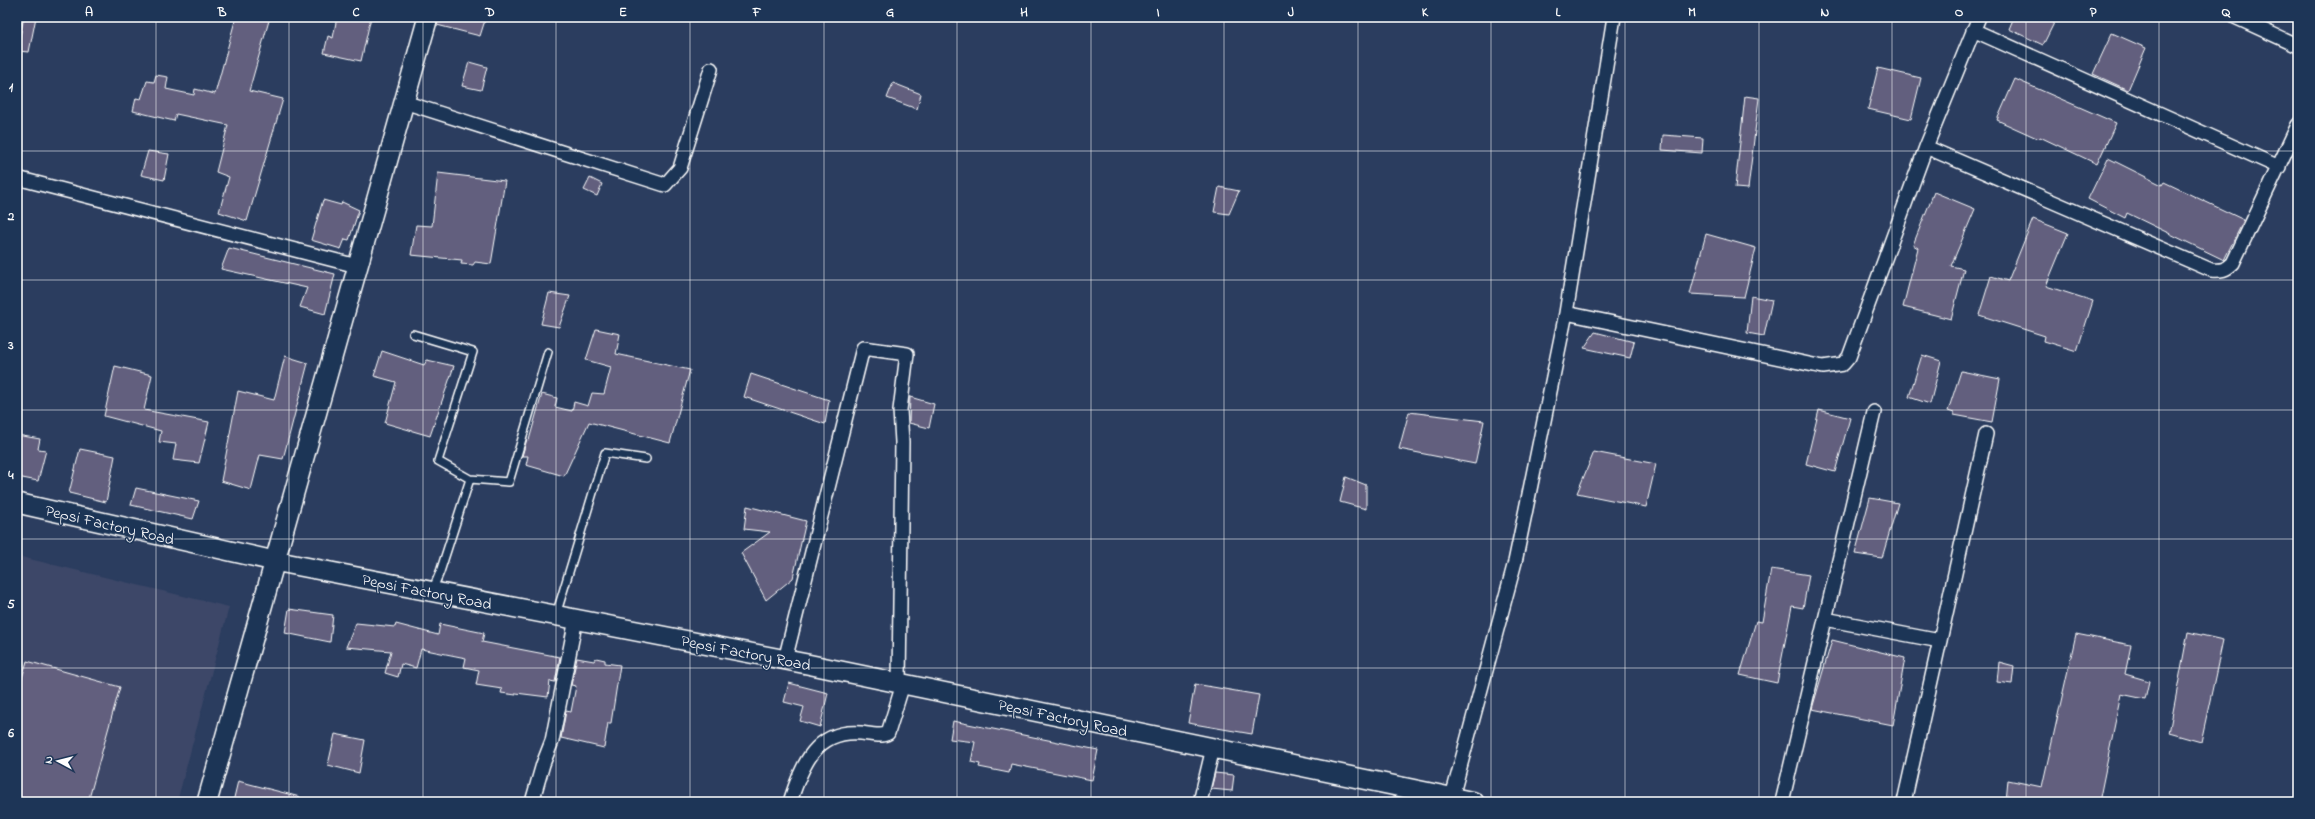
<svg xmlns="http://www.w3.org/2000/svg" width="2315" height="819" font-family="'Indie Flower',sans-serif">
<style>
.built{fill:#3c4768}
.building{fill:#625f7e;stroke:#fff}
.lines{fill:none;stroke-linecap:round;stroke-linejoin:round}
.lane-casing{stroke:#fff;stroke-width:10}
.street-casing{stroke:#fff;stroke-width:16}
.secondary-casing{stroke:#fff;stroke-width:22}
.lane{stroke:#1d3557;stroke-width:7}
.street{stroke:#1d3557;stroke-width:13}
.secondary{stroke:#1d3557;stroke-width:19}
.grid{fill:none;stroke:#fff;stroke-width:1;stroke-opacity:0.55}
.labels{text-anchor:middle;stroke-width:3;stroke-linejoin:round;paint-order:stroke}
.street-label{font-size:16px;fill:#fff;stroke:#1d3557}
.neatline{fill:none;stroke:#fff;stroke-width:1.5}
.grid-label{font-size:13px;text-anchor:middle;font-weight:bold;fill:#fff}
</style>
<rect width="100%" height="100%" fill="#2b3d5f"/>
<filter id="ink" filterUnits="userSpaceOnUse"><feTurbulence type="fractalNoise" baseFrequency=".025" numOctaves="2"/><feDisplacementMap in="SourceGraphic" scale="8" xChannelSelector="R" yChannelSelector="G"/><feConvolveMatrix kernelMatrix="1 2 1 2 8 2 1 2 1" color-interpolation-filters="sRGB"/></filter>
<g filter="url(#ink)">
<!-- built -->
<path class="built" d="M17,556L229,607L177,802H17Z"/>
<!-- building -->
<path class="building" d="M24,17H36L29,52L17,51Z
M236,17H270L249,91L283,99L247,221L219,212L229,177L216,172L228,125L176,114L174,121L133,111L136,98L141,99L147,81L154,82L156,75L168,77L166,89L194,95L195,89L215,94Z
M337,17H371L361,61L324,53L328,36L333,38Z
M439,17H486L480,36L437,25Z
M2014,17H2057L2043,45L2009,29Z
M2112,33L2146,48L2128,90L2093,74Z
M469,62L487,67L481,90L462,86Z
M1878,68L1921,78L1911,119L1868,109Z
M2015,79L2116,123L2097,164L2040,137L2039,139L1997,120Z
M893,83L921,94L917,109L887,98Z
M1745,96L1759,98L1748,189L1735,188Z
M1663,135L1703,138L1702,153L1662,150Z
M148,151L169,154L164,180L141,175Z
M2108,158L2162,185L2164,182L2244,220L2224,260L2127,213L2125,218L2088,199Z
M438,173L505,181L491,264L475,262L473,265L461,264L462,260L411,255L416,225L432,226Z
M590,178L602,184L597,196L584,190Z
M1219,187L1239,191L1229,214L1214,212Z
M1934,192L1975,209L1951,266L1964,269L1951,319L1903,307L1918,248L1913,245Z
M323,200L341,205L342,202L359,210L349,240L345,239L341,249L311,240Z
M2033,219L2068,233L2046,286L2093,301L2077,351L2044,341L2045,336L1979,315L1991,276L2008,281Z
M1706,234L1756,248L1744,297L1690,294Z
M229,248L335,274L325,314L300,307L307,288L221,269Z
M549,293L570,296L559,327L541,324Z
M1751,296L1772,300L1764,336L1747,333Z
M596,329L620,334L616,354L690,370L670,443L589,422L564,476L526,465L528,456H522L527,439L529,440L542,394L557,398L555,407L572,411L574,402L588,406L592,393L604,394L611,367L586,360Z
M1595,332L1634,342L1630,358L1584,348Z
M382,351L424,365L427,360L454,366L430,436L385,423L396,382L374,376Z
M1922,355L1941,361L1930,404L1909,397Z
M285,356L308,363L283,459L260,455L251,490L221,481L238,391L274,400Z
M115,366L152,375L144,410L209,422L199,463L173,460L176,444L159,442L161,431L104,416Z
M1961,371L2000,379L1992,422L1954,415V413L1948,411Z
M751,374L829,400L825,424L744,397Z
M910,397L934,404L929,428L909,423Z
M1819,410L1850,418L1835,472L1806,464Z
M1409,412L1484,421L1475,464L1399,449Z
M17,435L40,439L38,449L46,450L38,481L17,477Z
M80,449L115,456L106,502L69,493Z
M1594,452L1656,464L1646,507L1577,493Z
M1346,477L1366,485V509L1340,502Z
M136,488L199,501L193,519L131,505Z
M1870,498L1898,503L1882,558L1855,554Z
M747,506L806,521L793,578L766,600L741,553L770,532L744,529Z
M1771,569L1809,575L1803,608L1792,606L1777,683L1740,675L1756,621L1762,622Z
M289,609L333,615L330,642L285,633Z
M356,623L395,627L396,624L438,635L440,624L484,633L482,642L560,657L555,682L550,681L548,697L516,693V695L501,693L502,689L476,685L479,670L464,667L466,658L421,649L416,668L401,664L398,677L385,673L391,651L346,647Z
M2188,632L2223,640L2201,742L2169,733Z
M2076,634L2131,645L2125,674L2149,681L2145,699L2121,694L2099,802H2006L2008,780L2042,787Z
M1832,640L1905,658L1893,725L1812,709Z
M577,658L594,661L596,658L605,660V663L620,665L611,723H608L604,748L561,738L566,711L571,712L576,686L571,685Z
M27,661L120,687L88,802H17V695Z
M1999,662L2014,666L2012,684L1997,682Z
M789,683L828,693L820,727L800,721L804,707L784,702Z
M1195,684L1259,695L1252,734L1188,723Z
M953,721L1098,750L1092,780L1011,764L1009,773L979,767L980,764L971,762L975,742L950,739Z
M335,734L365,740L359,773L328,765Z
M1215,773L1234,775L1232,791L1211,789Z
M238,781L300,797L299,802H233Z"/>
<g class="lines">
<defs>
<path id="lane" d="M413,334L473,352L438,461L470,479L440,572L432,591
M470,479L509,482L548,352
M556,615L605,453L646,459"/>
<path id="street" d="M2235,17L2298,46
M1973,30L2279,167
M404,102L665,185L680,168L711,69
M1926,147L2211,270C2221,271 2226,270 2233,263L2298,125
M17,178L357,266
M1566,313L1823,367L1843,364L1849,357L1926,147L1979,17
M1825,619L1940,641
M785,660L863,348L907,354L900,410L902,442L899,683
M1452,797L1515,562L1526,509L1566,313L1614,17
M532,802L543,764L552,741L576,619
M790,802C802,765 816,729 861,733C869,734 882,737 888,733L903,684
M1200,802L1213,748
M1782,802L1874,412
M1904,802L1986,434"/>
<path id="secondary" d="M17,503L274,561L807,664L1474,802
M207,802L428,17"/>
</defs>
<!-- lane casing -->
<use href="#lane" class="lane-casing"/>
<!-- street casing -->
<use href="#street" class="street-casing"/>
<!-- secondary casing -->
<use href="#secondary" class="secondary-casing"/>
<!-- lane -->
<use href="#lane" class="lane"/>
<!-- street -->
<use href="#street" class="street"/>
<!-- secondary -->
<use href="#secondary" class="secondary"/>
</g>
</g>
<!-- grid -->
<path class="grid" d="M156,17V802M289,17V802M423,17V802M556,17V802M690,17V802M824,17V802M957,17V802M1091,17V802M1224,17V802M1358,17V802M1491,17V802M1625,17V802M1759,17V802M1892,17V802M2026,17V802M2159,17V802M17,151H2298M17,280H2298M17,410H2298M17,539H2298M17,668H2298"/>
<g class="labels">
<!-- street labels -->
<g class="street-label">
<text transform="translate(110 524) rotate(13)" y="6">Pepsi Factory Road</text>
<text transform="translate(427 591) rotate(11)" y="6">Pepsi Factory Road</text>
<text transform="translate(746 652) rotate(11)" y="6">Pepsi Factory Road</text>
<text transform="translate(1063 717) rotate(12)" y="6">Pepsi Factory Road</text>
</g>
</g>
<!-- margin -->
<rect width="2315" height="819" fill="none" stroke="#1d3557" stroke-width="44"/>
<!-- north arrow -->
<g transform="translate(58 761) rotate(277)" stroke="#1d3557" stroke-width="3" paint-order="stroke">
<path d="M0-3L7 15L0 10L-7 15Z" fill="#ffffff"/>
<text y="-6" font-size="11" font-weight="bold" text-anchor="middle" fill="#ffffff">N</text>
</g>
<rect x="22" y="22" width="2271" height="775" class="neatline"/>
<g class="grid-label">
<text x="89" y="16">A</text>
<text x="222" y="16">B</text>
<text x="356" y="16">C</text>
<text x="490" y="16">D</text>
<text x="623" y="16">E</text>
<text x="757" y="16">F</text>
<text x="890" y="16">G</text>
<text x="1024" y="16">H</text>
<text x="1158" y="16">I</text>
<text x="1291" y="16">J</text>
<text x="1425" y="16">K</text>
<text x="1558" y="16">L</text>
<text x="1692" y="16">M</text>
<text x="1825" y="16">N</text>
<text x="1959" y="16">O</text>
<text x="2093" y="16">P</text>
<text x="2226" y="16">Q</text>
<text x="11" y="91">1</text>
<text x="11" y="220">2</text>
<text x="11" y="349">3</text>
<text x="11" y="479">4</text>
<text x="11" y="608">5</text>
<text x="11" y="737">6</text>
</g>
</svg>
